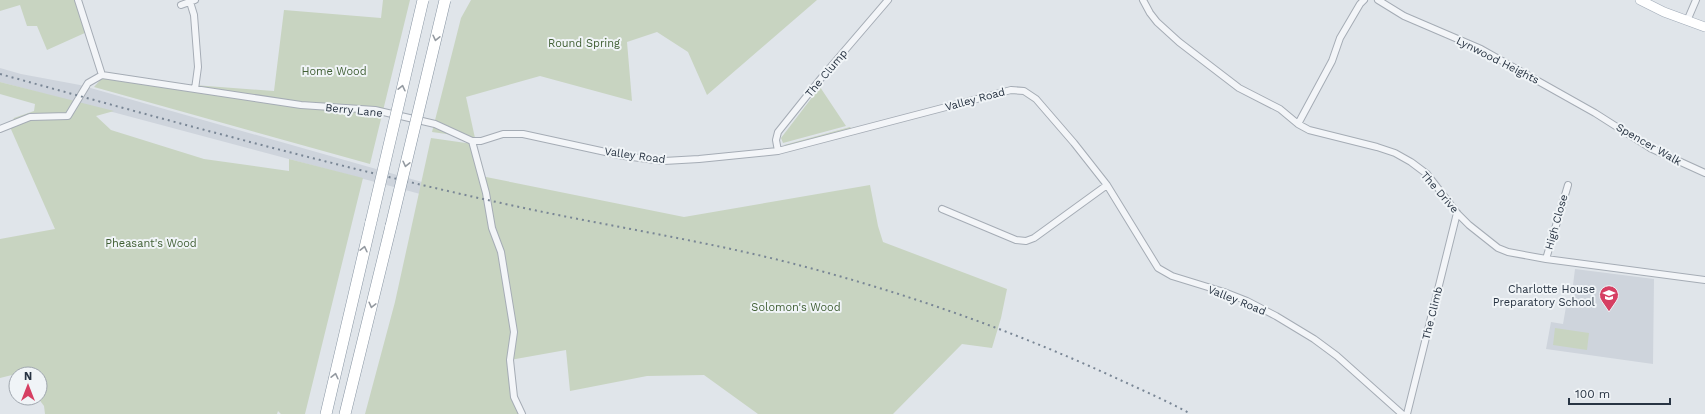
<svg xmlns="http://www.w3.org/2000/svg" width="1705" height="414" font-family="'Work Sans',sans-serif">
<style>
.built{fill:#ced4dc}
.green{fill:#c8d4c1}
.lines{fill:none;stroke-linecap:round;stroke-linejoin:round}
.street-casing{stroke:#a5acb5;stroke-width:8}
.primary-casing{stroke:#9faab7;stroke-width:10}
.highway-casing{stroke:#8794a2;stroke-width:12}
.street{stroke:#f3f5f8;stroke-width:6}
.primary{stroke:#fff;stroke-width:9}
.highway{stroke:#fff;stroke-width:11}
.rail{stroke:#798695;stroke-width:2;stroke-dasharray:2 4;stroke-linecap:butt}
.highway-bridge-casing{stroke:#8794a2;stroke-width:12;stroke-linecap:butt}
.highway-bridge{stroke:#fff;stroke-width:11}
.oneway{stroke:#949aa1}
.labels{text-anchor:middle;stroke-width:4;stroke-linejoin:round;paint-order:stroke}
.park-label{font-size:11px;fill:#405f34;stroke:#f0f4f7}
.street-label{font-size:11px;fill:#283443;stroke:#f0f4f7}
.poi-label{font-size:11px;fill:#283443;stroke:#f0f4f7;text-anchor:end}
</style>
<rect width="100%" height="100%" fill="#e0e5ea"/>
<!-- built -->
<path class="built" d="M0,68L21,74L80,85L443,188L439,199L0,82Z
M1575,269L1654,279L1653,364L1546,349L1551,322L1563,324L1567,301H1571Z"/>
<!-- green -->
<path class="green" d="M0,0H75L87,32L47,50L37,26H27L20,5L0,11Z
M383,0H410L370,164L94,87L102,78L274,91L284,10L381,18Z
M471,0H817L707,95L688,52L657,32L627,42L632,101L540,76L466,97L475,138L432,132L461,18Z
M0,82L114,111L96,116L111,130L204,159L289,171V159L363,178L305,414H281L278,411L277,414H45L44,406L38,398H40V374H16L0,378V239L55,229L10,127L14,118L34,111L35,104L0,94Z
M820,87L846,126L783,143L781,138Z
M850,127L852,129L788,145H784Z
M431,138L473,144L481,176L684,217L870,185L878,226L883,242L1007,289L1001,318L992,348L962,344L893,414H758L704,375L647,376L570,391L566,350L510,360L514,397L520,414H365L395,302Z
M1555,328L1589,333L1587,350L1553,345Z"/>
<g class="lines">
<defs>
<path id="street" d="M78,0L102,75
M1143,0L1150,13L1157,22L1179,42L1239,88L1280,109L1298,124L1309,130L1377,147L1395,153L1411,162L1427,174L1457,213L1469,225L1498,248L1508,252L1546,259L1705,280
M1378,0L1404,16L1481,49L1595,113L1650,148L1705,173
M190,2L194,15L198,67L195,89
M181,5L195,0
M1687,21L1696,0
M1298,124L1332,61L1340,38L1360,4L1364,0
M0,129L30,117L68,116L88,83L102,75L301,105L375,110L435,124L472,141H481L503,134H523L624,156L664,161L699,159L778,151L1011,90L1024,91L1036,99L1074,143L1107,185L1158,268L1172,276L1224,292L1247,301L1276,316L1314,339L1337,356L1402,414
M472,141L486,193L492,228L501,252L514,332L510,360L514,397L522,414
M778,151L776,140L778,132L822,77L888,0
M942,209L1016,240L1026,241L1034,238L1107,185
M1546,259L1568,185
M1407,414L1457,213"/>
<path id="primary" d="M1640,0L1664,12L1705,27"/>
<path id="highway" d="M326,414L371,222
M345,414L391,226"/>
</defs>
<!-- street casing -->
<use href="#street" class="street-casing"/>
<!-- primary casing -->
<use href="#primary" class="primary-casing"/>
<!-- highway casing -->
<use href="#highway" class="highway-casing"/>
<!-- street -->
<use href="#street" class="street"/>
<!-- primary -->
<use href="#primary" class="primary"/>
<!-- highway -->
<use href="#highway" class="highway"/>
<!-- rail -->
<path class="rail" d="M0,74C166,120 333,166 501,203C595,224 690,238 783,261C897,290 1010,329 1118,379C1142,390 1167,401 1191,414"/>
<defs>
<path id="highway-bridge" d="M371,222L423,0
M391,226L445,0"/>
</defs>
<!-- highway-bridge casing -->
<use href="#highway-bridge" class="highway-bridge-casing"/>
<!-- highway-bridge -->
<use href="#highway-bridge" class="highway-bridge"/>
</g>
<!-- one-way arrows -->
<defs><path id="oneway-chevron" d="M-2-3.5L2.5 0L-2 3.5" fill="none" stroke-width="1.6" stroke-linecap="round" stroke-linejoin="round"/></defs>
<g class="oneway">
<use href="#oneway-chevron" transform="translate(436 38) rotate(103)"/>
<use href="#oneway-chevron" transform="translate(402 88) rotate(-77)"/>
<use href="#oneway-chevron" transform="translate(406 164) rotate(103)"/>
<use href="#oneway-chevron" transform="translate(364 249) rotate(-77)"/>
<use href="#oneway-chevron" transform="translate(372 305) rotate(104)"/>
<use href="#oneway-chevron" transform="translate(335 376) rotate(-77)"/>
</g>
<!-- icons -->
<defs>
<symbol id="school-pin" viewBox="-11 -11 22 30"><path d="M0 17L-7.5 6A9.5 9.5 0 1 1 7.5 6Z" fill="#d63f62" stroke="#f0f4f7"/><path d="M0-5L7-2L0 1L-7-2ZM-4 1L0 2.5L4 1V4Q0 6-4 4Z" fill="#fff"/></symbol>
</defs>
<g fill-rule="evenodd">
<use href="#school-pin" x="1598" y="284" width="22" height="30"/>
</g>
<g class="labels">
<!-- park labels -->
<g class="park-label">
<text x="584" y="47">Round Spring</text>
<text x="334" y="75">Home Wood</text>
<text x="151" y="247">Pheasant's Wood</text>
<text x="796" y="311">Solomon's Wood</text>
</g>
<!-- street labels -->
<g class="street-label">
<text transform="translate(1498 60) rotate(27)" y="4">Lynwood Heights</text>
<text transform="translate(826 73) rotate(-50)" y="4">The Clump</text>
<text transform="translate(975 99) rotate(-15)" y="4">Valley Road</text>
<text transform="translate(354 110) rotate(6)" y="4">Berry Lane</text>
<text transform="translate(1649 144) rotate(30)" y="4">Spencer Walk</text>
<text transform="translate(635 155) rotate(8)" y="4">Valley Road</text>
<text transform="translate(1440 192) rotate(49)" y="4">The Drive</text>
<text transform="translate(1556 222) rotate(-74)" y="4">High Close</text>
<text transform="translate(1237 300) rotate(22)" y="4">Valley Road</text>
<text transform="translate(1432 313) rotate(-76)" y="4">The Climb</text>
</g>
<!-- poi labels -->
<g class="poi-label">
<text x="1595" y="293">Charlotte House<tspan x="1595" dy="13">Preparatory School</tspan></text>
</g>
</g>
<!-- north arrow -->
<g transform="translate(28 386)"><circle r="19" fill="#f0f4f7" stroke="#a0a7af"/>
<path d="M0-3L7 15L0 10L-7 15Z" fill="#d63f62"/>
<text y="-6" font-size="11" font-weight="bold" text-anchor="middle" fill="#283443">N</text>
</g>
<!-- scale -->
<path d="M1569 398v6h101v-6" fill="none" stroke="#283443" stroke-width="2"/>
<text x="1575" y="398" font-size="12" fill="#283443" stroke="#f0f4f7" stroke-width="3" paint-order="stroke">100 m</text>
</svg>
